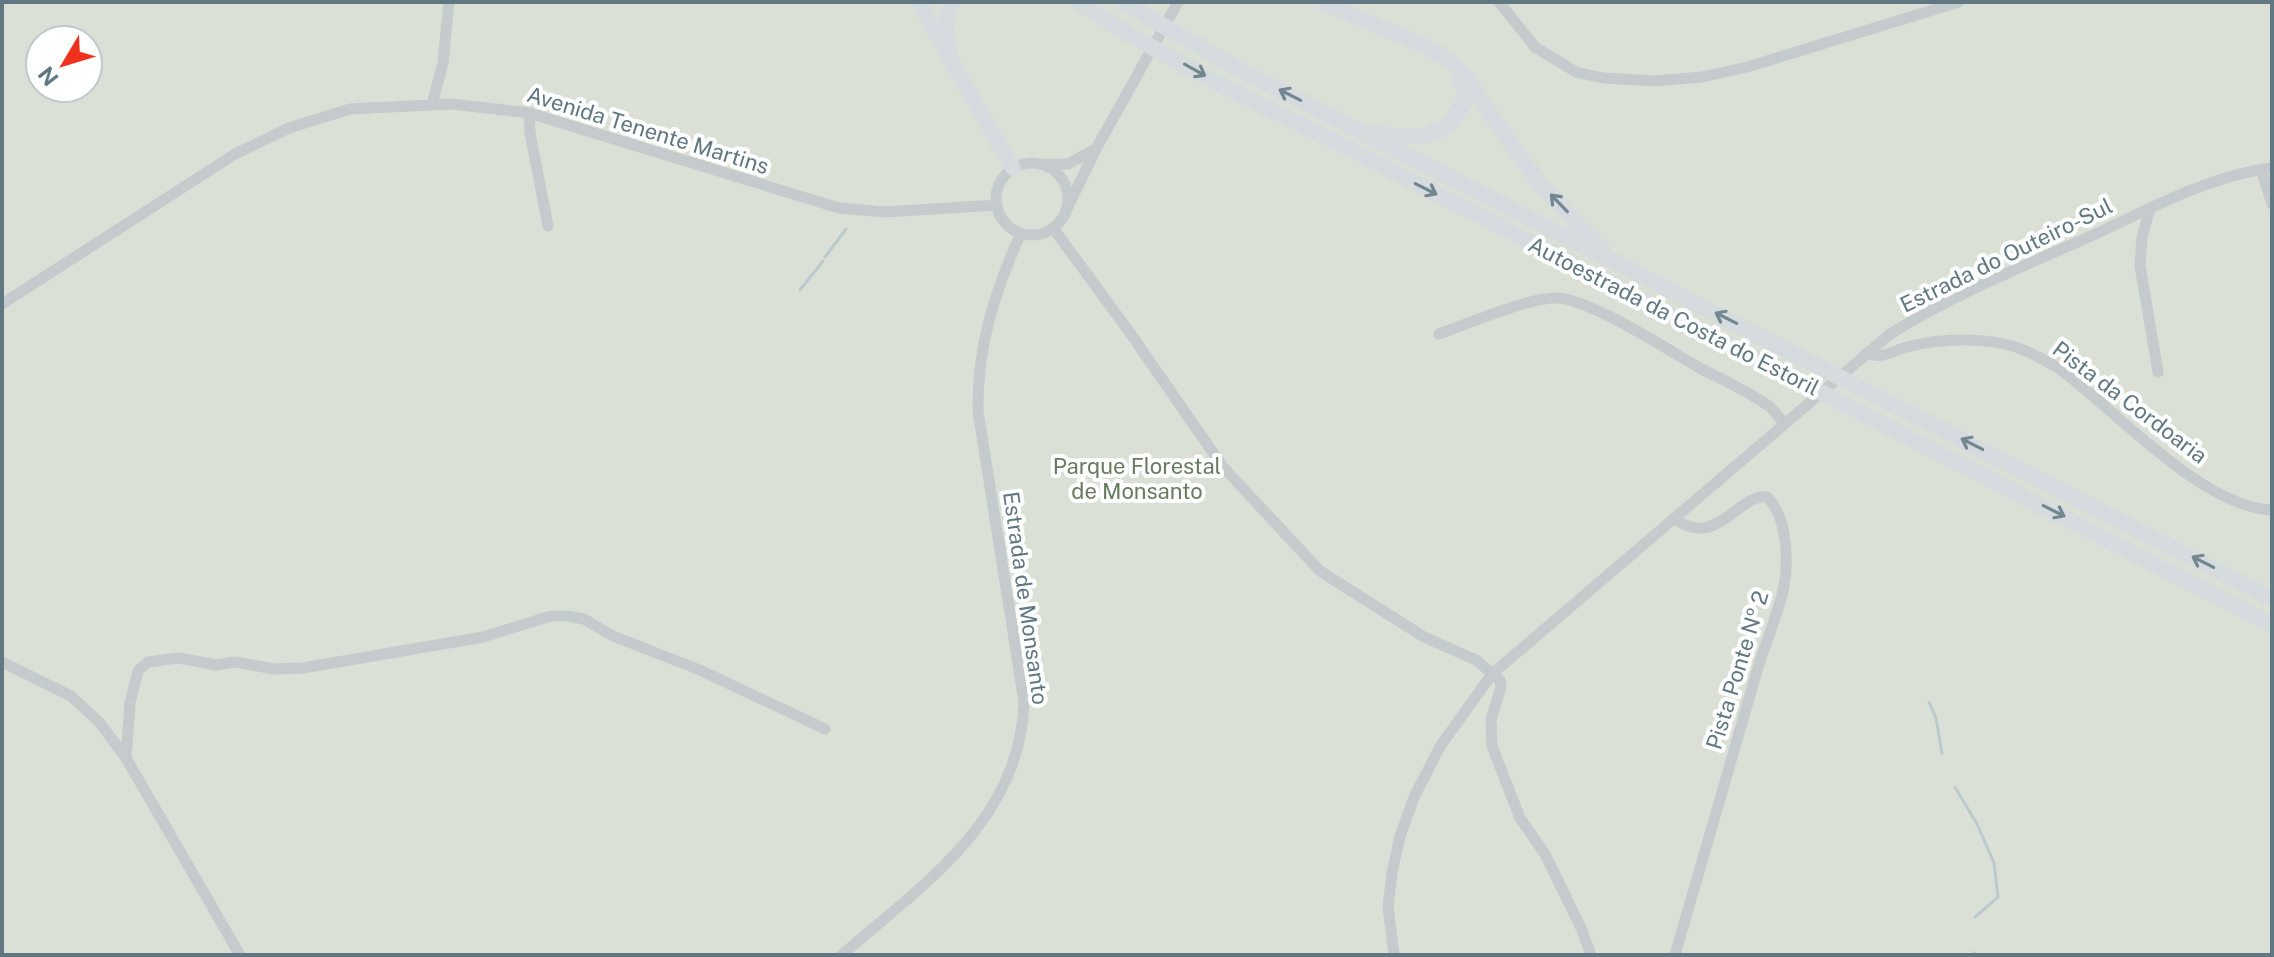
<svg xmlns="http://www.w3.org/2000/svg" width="2274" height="957" font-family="'Public Sans',sans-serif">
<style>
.green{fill:#dae0d5;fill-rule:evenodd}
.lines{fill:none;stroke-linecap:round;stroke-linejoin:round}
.stream{stroke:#bbcacc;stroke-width:3}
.minor{stroke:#c5cacd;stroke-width:11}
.highway{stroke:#d5dbde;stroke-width:16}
.oneway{stroke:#728790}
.labels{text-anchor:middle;stroke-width:8;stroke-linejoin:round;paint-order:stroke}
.street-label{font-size:22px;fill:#617882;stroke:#fff}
.park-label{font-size:22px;fill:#687a60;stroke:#fff}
</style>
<rect width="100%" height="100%" fill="#f8f8f5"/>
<!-- green -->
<path class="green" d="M2,2H2272V955H2ZM40,40H88V88H40Z"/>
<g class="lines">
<!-- stream -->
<path class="stream" d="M825,257L846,229
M800,290L823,261
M1929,702L1936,718L1942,754
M1955,787L1977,824L1994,863L1998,897L1975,917
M1975,955V953"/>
<!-- minor -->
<path class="minor" d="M1499,2L1535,47L1576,72L1603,78L1655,81L1702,77L1747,67L1959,2
M432,104L443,63L449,2
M529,113L530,133L548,226
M996 199a36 36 0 1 1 72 0a36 36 0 1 1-72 0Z
M1044,164H1068L1095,149
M2261,169L2272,204
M2150,209L2142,237L2140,266L2158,372
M1065,213L1096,149L1178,2
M1053,228L1128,330L1223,467L1320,571L1424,637L1476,660L1500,680L1501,687L1491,720L1492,746L1520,818L1545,854L1581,928L1591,955
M2,304L235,154L289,128L350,109L452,104L529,113L839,208L885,212L997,205
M1439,334C1468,324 1527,298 1556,298C1588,298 1667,349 1698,367C1721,379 1746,390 1767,405C1774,409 1778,417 1784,423
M1866,353C1882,360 1892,351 1907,347C1940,338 1996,336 2028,352C2040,358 2054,364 2065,373C2119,414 2203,507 2272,510
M1674,518C1715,551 1739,493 1767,497C1788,517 1789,564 1783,591C1776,620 1763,649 1755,678C1728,770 1701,862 1675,955
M2,662L71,696L99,722L126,758L240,955
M126,758L130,703L138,671L148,662L178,658L217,665L235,662L274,669L303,668L483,637L551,616H568L584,619L613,636L700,670L825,729
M842,955C924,883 1020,821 1024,702L978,411C977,346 995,291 1021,233
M1394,955L1388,907L1392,873L1400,836L1415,795L1441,745L1492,674L1890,334C1953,295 2021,267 2089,237C2145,211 2211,175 2272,168"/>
<!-- highway -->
<path class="highway" d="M920,2L931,26L1013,168
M1079,2C1164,59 1256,103 1348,148L2272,625
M1122,2L1244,72L2272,599
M1322,2L1429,48L1451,62L1467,78L1501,130L1539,183L1603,250
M949,47C945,31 944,17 953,2
M1375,133C1419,139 1447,143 1466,96L1459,76"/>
</g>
<!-- one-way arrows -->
<defs><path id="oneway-shaft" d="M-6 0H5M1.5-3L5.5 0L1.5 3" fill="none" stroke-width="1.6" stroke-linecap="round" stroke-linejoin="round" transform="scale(2)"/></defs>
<g class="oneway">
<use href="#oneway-shaft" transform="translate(1195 70) rotate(29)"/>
<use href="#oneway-shaft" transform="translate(1290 95) rotate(-153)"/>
<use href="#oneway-shaft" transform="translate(1426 189) rotate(27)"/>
<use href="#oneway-shaft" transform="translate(1559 203) rotate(-134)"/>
<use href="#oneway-shaft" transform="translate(1726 318) rotate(-153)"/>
<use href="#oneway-shaft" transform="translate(1972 444) rotate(-153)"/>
<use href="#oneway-shaft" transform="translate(2054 511) rotate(27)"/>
<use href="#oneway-shaft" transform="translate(2203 562) rotate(-153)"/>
</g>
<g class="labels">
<!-- street labels -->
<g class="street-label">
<text transform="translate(648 130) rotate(17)" y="8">Avenida Tenente Martins</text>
<text transform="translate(2006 255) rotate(-26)" y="8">Estrada do Outeiro-Sul</text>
<text transform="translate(1674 316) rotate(27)" y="8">Autoestrada da Costa do Estoril</text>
<text transform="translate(2130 402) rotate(37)" y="8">Pista da Cordoaria</text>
<text transform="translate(1026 598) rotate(82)" y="8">Estrada de Monsanto</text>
<text transform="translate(1737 670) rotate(-73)" y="8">Pista Ponte Nº 2</text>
</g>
<!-- park labels -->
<g class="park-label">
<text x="1137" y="474">Parque Florestal<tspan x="1137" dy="25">de Monsanto</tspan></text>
</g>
</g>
<!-- border -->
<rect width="2274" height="957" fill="none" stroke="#617882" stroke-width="8"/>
<!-- north arrow -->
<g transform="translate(64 64) rotate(232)"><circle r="38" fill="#ffffff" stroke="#c0c9cd" stroke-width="2"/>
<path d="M0-6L14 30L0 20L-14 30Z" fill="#ef311e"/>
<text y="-12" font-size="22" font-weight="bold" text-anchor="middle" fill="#617882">N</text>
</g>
</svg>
